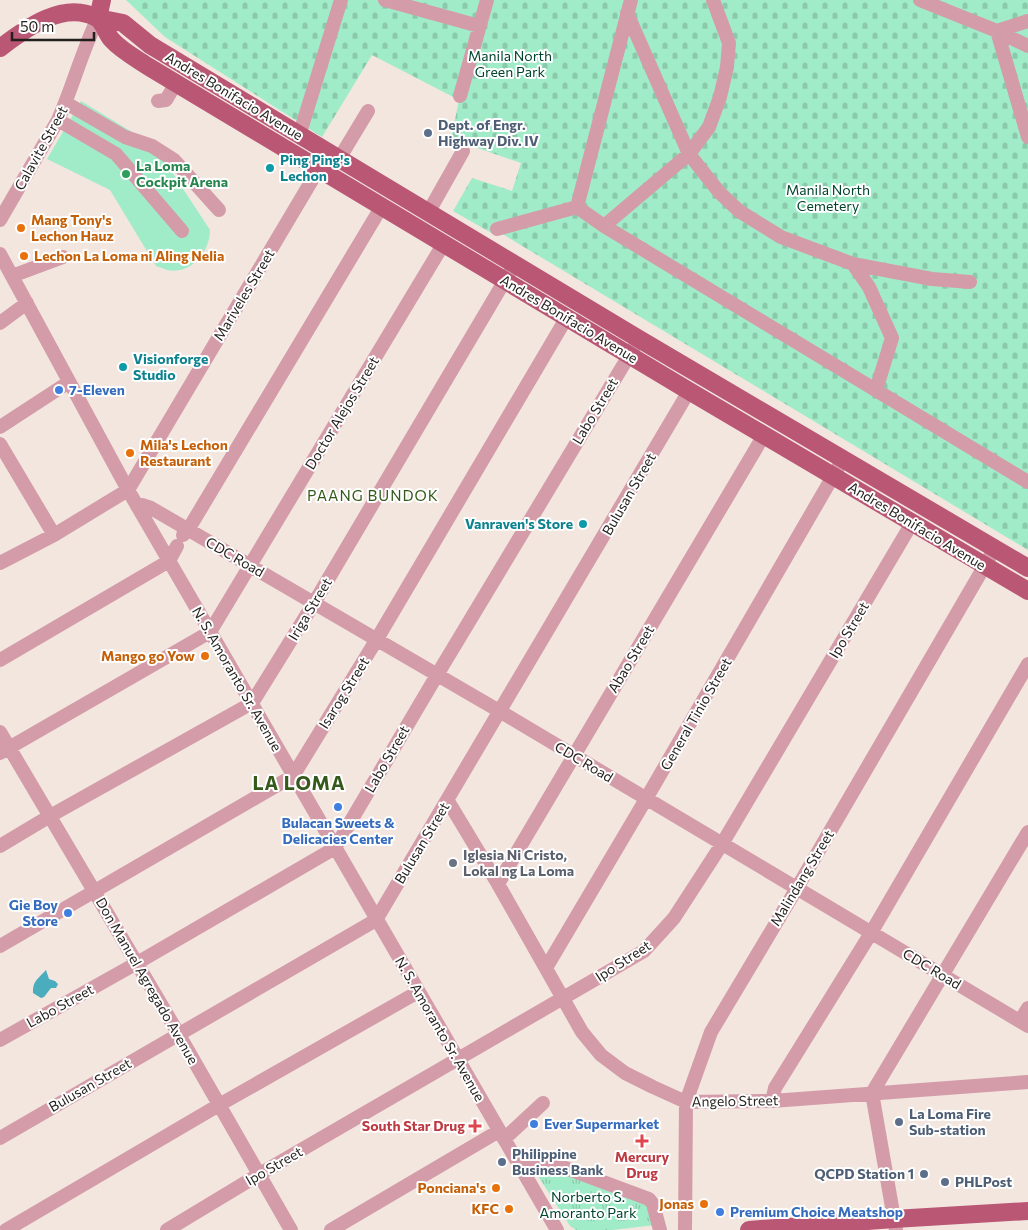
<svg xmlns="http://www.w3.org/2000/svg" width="1028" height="1230" font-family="Commissioner,sans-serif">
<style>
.grass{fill:url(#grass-tufts)}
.cemetery{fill:url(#cemetery-stones)}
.pitch{fill:#a1ecc8}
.water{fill:#4aadbd}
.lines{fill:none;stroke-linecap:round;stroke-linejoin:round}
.minor{stroke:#d49ca9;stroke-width:14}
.major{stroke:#ba5774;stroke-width:18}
.service-dot{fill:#5c6f8a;stroke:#fff;stroke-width:2}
.culture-dot{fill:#0f9aa8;stroke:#fff;stroke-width:2}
.leisure-dot{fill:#2e9e5b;stroke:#fff;stroke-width:2}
.food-dot{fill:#e8710a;stroke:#fff;stroke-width:2}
.shop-dot{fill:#3f7fe0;stroke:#fff;stroke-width:2}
.worship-dot{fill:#6b7280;stroke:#fff;stroke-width:2}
.health-dot{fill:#e0444e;stroke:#fff;stroke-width:2}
.labels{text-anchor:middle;stroke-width:4;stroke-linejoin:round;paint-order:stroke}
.park-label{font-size:14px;fill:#00442d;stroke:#fff}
.street-label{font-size:14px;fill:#231f1c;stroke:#fff}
.service-label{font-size:14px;font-weight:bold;fill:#4e5e75;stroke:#fff;text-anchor:start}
.culture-label{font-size:14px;font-weight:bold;fill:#0d838f;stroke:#fff;text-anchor:start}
.leisure-label{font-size:14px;font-weight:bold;fill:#27864d;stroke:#fff;text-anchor:start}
.food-label{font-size:14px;font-weight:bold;fill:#c56008;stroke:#fff;text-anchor:end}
.shop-label{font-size:14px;font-weight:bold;fill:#366cbe;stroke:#fff;text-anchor:start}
.worship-label{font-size:14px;font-weight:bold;fill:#5b616d;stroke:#fff;text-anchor:start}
.health-label{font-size:14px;font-weight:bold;fill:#be3a42;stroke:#fff;text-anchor:end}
.neighbourhood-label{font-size:15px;letter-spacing:1px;fill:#34591b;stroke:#fff}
.district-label{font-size:19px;font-weight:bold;letter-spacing:1px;fill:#34591b;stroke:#fff}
</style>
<defs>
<pattern id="grass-tufts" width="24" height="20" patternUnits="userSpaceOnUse" patternTransform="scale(1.25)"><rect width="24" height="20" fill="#a1ecc8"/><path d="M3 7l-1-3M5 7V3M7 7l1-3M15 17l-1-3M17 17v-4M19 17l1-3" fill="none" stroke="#8acaab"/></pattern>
<pattern id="cemetery-stones" width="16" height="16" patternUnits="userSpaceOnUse" patternTransform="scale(1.25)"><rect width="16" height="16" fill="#a1ecc8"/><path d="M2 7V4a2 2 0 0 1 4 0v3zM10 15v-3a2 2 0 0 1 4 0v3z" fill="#8acaab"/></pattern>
</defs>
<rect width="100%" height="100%" fill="#f2e6df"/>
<!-- grass -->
<path class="grass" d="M561,1160L631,1194L652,1209L656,1225L612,1230H576L570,1226L531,1165Z"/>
<!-- cemetery -->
<path class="cemetery" d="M126,0H1028V550L499,232L495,235L453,211L472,178L512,191L521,163L451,139L459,100L372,55L322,137L165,37Z"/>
<!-- pitch -->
<path class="pitch" d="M81,101L155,146L210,230C210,252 191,275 167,270C164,269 160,267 156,266L110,190L47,159Z"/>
<!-- water -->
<path class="water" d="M46,970L49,979L55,981L58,984L56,988H51L44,997L41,998L33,993C32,981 39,978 46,970Z"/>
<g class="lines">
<!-- minor -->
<path class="minor" d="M385,0L479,26
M920,0L997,31L1028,46
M627,13L689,154L719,192L739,211L781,237L853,264L932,279L970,282
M1028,21L997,31L1028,137
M460,96L487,0
M158,101L166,100L176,83
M66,103L125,137L152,146L174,160L219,210
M58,120L116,154L182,231
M299,136L341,0
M339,159L368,111
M577,207L604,226L1028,482
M577,207L631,0
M428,213L463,151
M0,220L58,120C73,86 82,51 98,18
M604,226L689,154L709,127L720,97L727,67L729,43L713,0
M497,229L577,207
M0,254L128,490L557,1230
M853,264L869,287L892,338L876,390
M12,276L63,257
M0,323L27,303
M0,427L69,382
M0,444L54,535
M137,506L142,505L151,508L501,712L1028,1026
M183,535L188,530L382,206
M0,563L54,535L128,490L324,160
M0,660L169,561L177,546
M0,732L178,1033L291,1230
M0,753L210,632L444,243
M448,801L498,884L582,1032L601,1055L625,1073L653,1087L686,1102L772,1101L1028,1082
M0,846L50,816L252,703L314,603L514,265
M498,884L764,435
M0,946L293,776L377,639L567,317
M546,968L646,799L843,459
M1020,1021L1028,1008
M0,1040L137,963L335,848L437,675L639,339
M772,1101L775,1088L871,933L1028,664
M0,1138L376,920L689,391
M504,1139L543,1103
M520,1168C535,1165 548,1163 563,1167L649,1199L653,1204L660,1230
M6,1230L219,1105L418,992
M167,1230L258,1175L644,951L674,918L722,844L912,523
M331,1230L499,1131
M685,1230L686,1102L711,1032L797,888L995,548
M896,1230L872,1093L1028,832"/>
<!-- major -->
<path class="major" d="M98,18L123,23L150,45L639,339L1028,568
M98,18L102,0
M0,48C26,28 64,0 97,18C105,24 106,34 112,40C122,51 137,59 149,67L689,391L1028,591
M749,1230L894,1219L1028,1211"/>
</g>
<!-- markers -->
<g class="service-dot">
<circle cx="428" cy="133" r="5"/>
<circle cx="899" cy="1122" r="5"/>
<circle cx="502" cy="1162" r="5"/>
<circle cx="924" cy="1174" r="5"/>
<circle cx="945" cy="1182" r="5"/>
</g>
<g class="culture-dot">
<circle cx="270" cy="168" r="5"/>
<circle cx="123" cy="367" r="5"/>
<circle cx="583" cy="524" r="5"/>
</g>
<circle class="leisure-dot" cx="126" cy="174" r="5"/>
<g class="food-dot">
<circle cx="21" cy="228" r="5"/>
<circle cx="24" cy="256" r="5"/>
<circle cx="130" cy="453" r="5"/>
<circle cx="205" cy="656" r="5"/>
<circle cx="496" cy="1188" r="5"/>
<circle cx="704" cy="1204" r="5"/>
<circle cx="509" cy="1209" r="5"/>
</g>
<g class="shop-dot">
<circle cx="59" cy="390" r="5"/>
<circle cx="338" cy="807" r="5"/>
<circle cx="68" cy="913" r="5"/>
<circle cx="534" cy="1124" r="5"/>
<circle cx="720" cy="1212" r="5"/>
</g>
<circle class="worship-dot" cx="453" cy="863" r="5"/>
<g class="health-dot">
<path d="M472.5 1118.5h5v5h5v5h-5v5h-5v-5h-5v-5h5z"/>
<path d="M639.5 1133.5h5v5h5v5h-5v5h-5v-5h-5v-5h5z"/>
</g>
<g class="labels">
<!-- park labels -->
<g class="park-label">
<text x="510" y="61">Manila North<tspan x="510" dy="16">Green Park</tspan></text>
<text x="828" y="195">Manila North<tspan x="828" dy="16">Cemetery</tspan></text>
<text x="588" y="1202">Norberto S.<tspan x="588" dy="16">Amoranto Park</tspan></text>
</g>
<!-- street labels -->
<g class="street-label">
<text transform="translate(234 96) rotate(31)" y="5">Andres Bonifacio Avenue</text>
<text transform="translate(41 148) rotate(-61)" y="5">Calavite Street</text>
<text transform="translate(244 295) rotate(-59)" y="5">Mariveles Street</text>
<text transform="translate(569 319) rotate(31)" y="5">Andres Bonifacio Avenue</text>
<text transform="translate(595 411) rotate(-59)" y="5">Labo Street</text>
<text transform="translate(342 413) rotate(-59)" y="5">Doctor Alejos Street</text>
<text transform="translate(629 494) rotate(-60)" y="5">Bulusan Street</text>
<text transform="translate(917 526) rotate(31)" y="5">Andres Bonifacio Avenue</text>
<text transform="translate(235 557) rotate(30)" y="5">CDC Road</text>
<text transform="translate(310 609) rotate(-59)" y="5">Iriga Street</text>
<text transform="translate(849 630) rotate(-59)" y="5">Ipo Street</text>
<text transform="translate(631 659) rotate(-59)" y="5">Abao Street</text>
<text transform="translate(237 679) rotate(60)" y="5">N. S. Amoranto Sr. Avenue</text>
<text transform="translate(344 693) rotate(-58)" y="5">Isarog Street</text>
<text transform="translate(696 714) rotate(-60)" y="5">General Tinio Street</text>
<text transform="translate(387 759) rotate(-60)" y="5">Labo Street</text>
<text transform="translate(584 762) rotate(31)" y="5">CDC Road</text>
<text transform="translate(422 843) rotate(-59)" y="5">Bulusan Street</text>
<text transform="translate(802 878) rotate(-59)" y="5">Malindang Street</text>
<text transform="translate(623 961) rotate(-33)" y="5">Ipo Street</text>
<text transform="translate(932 969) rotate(31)" y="5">CDC Road</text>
<text transform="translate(147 981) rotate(60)" y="5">Don Manuel Agregado Avenue</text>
<text transform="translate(60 1006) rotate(-29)" y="5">Labo Street</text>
<text transform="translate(440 1029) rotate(60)" y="5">N. S. Amoranto Sr. Avenue</text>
<text transform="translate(90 1085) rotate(-30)" y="5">Bulusan Street</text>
<text transform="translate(735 1101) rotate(-1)" y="5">Angelo Street</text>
<text transform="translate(274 1166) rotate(-30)" y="5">Ipo Street</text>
</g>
<!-- service labels -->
<g class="service-label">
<text x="438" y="130">Dept. of Engr.<tspan x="438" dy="16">Highway Div. IV</tspan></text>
<text x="909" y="1119">La Loma Fire<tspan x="909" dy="16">Sub-station</tspan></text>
<text x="512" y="1159">Philippine<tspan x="512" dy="16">Business Bank</tspan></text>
<text x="914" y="1179" text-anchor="end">QCPD Station 1</text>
<text x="955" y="1187">PHLPost</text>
</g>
<!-- culture labels -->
<g class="culture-label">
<text x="280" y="165">Ping Ping's<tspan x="280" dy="16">Lechon</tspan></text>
<text x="133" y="364">Visionforge<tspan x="133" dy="16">Studio</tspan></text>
<text x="573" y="529" text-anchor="end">Vanraven's Store</text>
</g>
<!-- leisure labels -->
<g class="leisure-label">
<text x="136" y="171">La Loma<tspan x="136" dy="16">Cockpit Arena</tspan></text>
</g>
<!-- food labels -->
<g class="food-label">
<text x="31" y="225" text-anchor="start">Mang Tony's<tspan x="31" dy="16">Lechon Hauz</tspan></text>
<text x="34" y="261" text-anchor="start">Lechon La Loma ni Aling Nelia</text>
<text x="140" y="450" text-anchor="start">Mila's Lechon<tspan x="140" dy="16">Restaurant</tspan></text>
<text x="195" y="661">Mango go Yow</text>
<text x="486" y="1193">Ponciana's</text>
<text x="694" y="1209">Jonas</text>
<text x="499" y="1214">KFC</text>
</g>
<!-- shop labels -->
<g class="shop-label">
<text x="69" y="395">7-Eleven</text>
<text x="338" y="828" text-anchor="middle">Bulacan Sweets &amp;<tspan x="338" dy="16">Delicacies Center</tspan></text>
<text x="58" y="910" text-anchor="end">Gie Boy<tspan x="58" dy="16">Store</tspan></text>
<text x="544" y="1129">Ever Supermarket</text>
<text x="730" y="1217">Premium Choice Meatshop</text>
</g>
<!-- worship labels -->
<g class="worship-label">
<text x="463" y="860">Iglesia Ni Cristo,<tspan x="463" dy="16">Lokal ng La Loma</tspan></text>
</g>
<!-- health labels -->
<g class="health-label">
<text x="465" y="1131">South Star Drug</text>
<text x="642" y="1162" text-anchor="middle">Mercury<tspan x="642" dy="16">Drug</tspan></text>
</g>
<!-- neighbourhood labels -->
<g class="neighbourhood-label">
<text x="373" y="501">PAANG BUNDOK</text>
</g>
<!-- district labels -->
<g class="district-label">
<text x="299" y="790">LA LOMA</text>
</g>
</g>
<!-- scale -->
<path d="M12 32v8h82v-8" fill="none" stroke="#231f1c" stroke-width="2.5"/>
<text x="20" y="32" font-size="15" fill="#231f1c" stroke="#ffffff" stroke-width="4" paint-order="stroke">50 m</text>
</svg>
